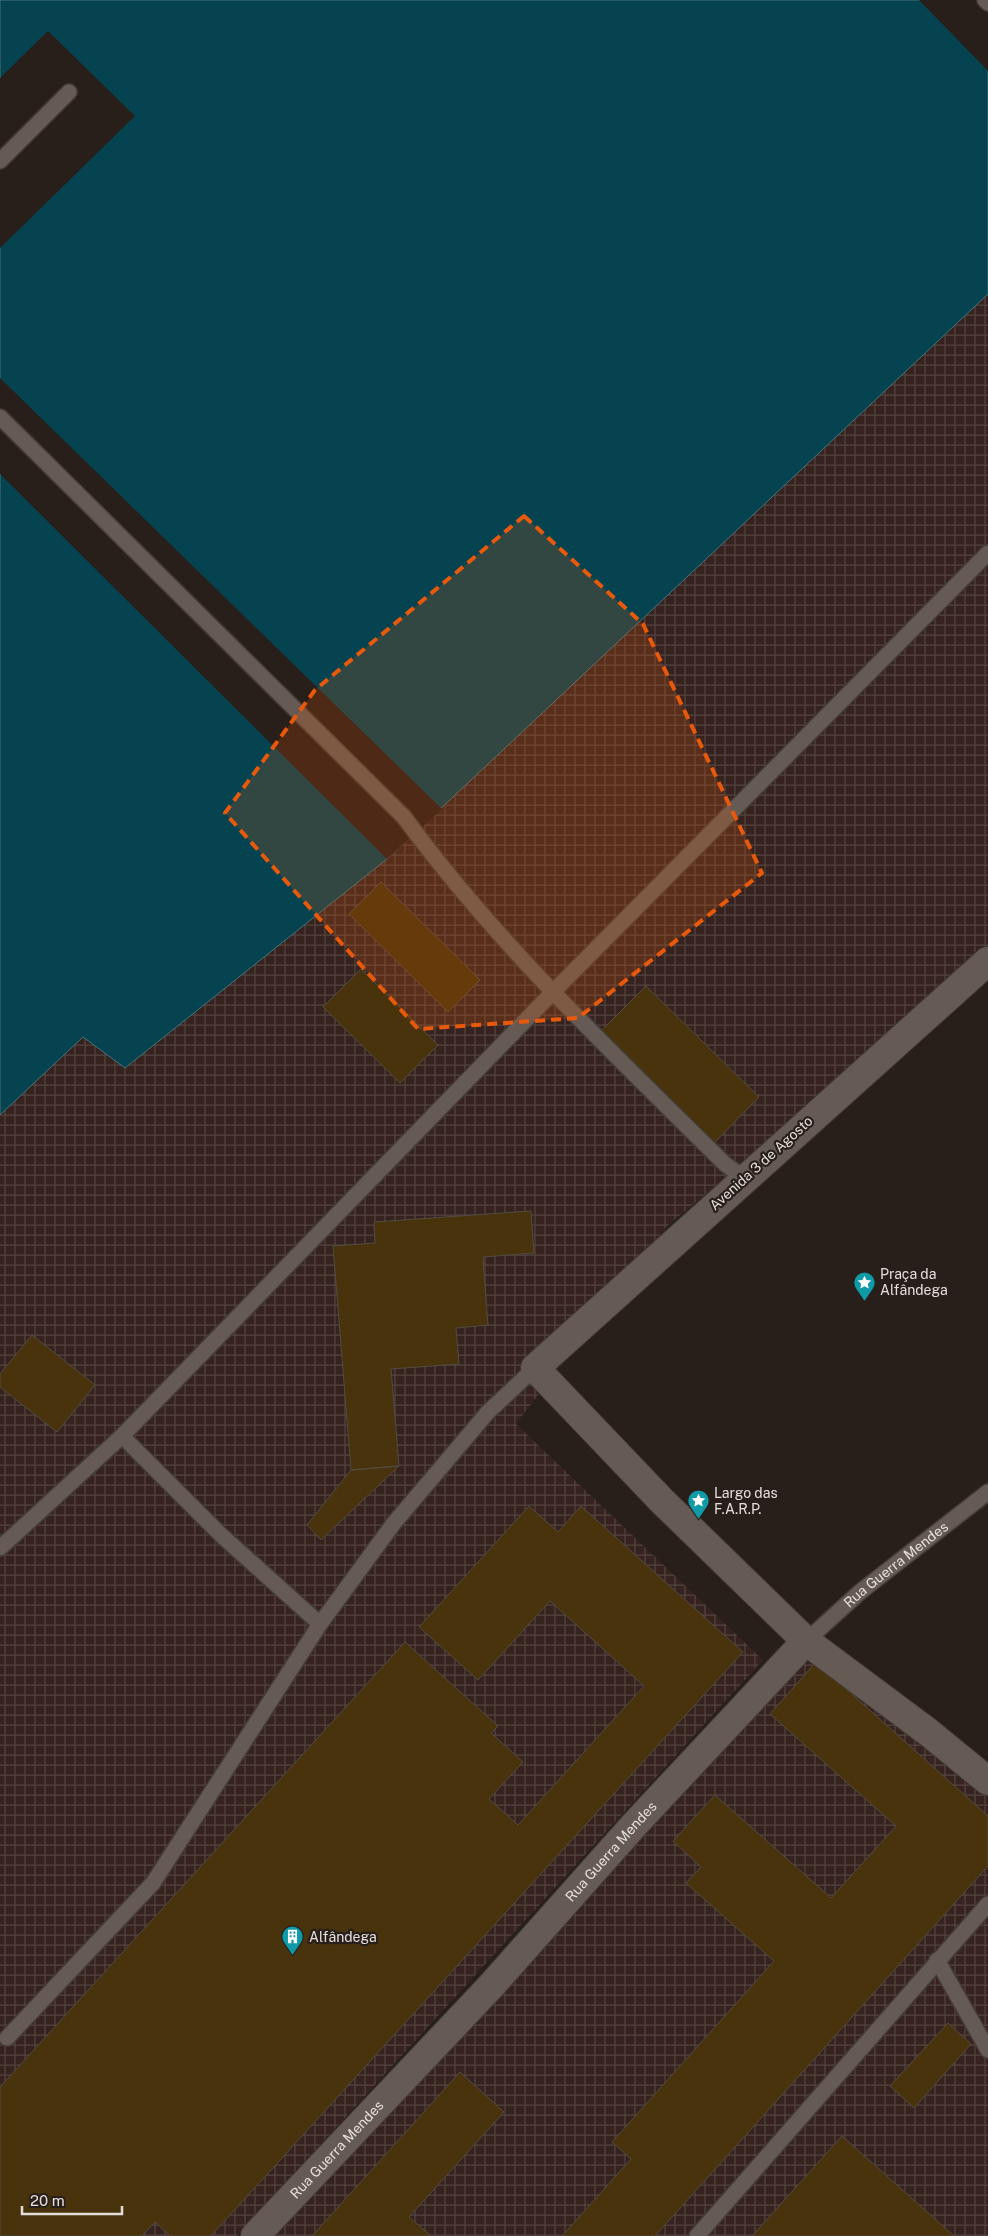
<svg xmlns="http://www.w3.org/2000/svg" width="988" height="2236" font-family="'Public Sans',sans-serif">
<style>
.industrial{fill:url(#industrial-grid)}
.water{fill:#064350;stroke:#49727a}
.pier{fill:#281f1a}
.building{fill:#48330d;stroke:#524c43}
.lines{fill:none;stroke-linecap:round;stroke-linejoin:round}
.service-casing{stroke:#433c38;stroke-width:18}
.minor-casing{stroke:#433c38;stroke-width:30}
.service{stroke:#655b54;stroke-width:15}
.minor{stroke:#655b54;stroke-width:28}
.marked{fill:#e8590c;fill-opacity:0.2;stroke:#e8590c;stroke-width:4;stroke-dasharray:10 6;stroke-linejoin:round}
.labels{text-anchor:middle;stroke-width:4.5;stroke-linejoin:round;paint-order:stroke}
.street-label{font-size:14px;fill:#e5dfdb;stroke:#281f1a}
.poi-label{font-size:14px;fill:#e5dfdb;stroke:#281f1a;text-anchor:start}
</style>
<defs>
<pattern id="industrial-grid" width="8" height="8" patternUnits="userSpaceOnUse" patternTransform="scale(1.25)"><rect width="8" height="8" fill="#36231f"/><path d="M0 4h8M4 0v8" fill="none" stroke="#53423f"/></pattern>
</defs>
<rect width="100%" height="100%" fill="#281f1a"/>
<!-- industrial -->
<path class="industrial" d="M0,0H988V960L666,1227L516,1424L763,1660L237,2236H0Z
M806,1641L988,1781V2236H255Z"/>
<!-- water -->
<path class="water" d="M0,0H988V294L387,859L125,1068L83,1037L0,1115Z"/>
<!-- pier -->
<path class="pier" d="M919,0H988V71Z
M48,31L135,116L0,248V78Z
M0,378L442,809L387,859L0,474Z"/>
<!-- building -->
<path class="building" d="M381,882L480,980L448,1012L349,914Z
M361,969L438,1045L400,1083L323,1007Z
M646,986L759,1097L714,1143L601,1031Z
M531,1211L534,1253L483,1257L488,1325L456,1328L459,1364L391,1369L399,1466L351,1470L333,1246L375,1243L374,1222Z
M32,1335L95,1385L57,1432L0,1387V1374Z
M399,1466L321,1540L307,1525L351,1470Z
M529,1506L558,1532L581,1506L743,1652L211,2236H170L155,2222L142,2236H0V2087L405,1642L498,1726L491,1733L523,1762L489,1799L518,1825L644,1686L550,1601L478,1680L419,1627Z
M816,1662L988,1816V1866L655,2236H562L631,2159L612,2142L774,1961L686,1883L701,1867L673,1841L715,1795L831,1898L896,1826L770,1714Z
M948,2023L971,2044L914,2108L890,2086Z
M460,2072L504,2112L409,2217L431,2236H312Z
M842,2136L954,2236H752Z"/>
<g class="lines">
<defs>
<g id="service">
<path d="M985,0L988,3"/>
<path d="M0,161L69,92"/>
<path d="M0,417L404,817C497,944 613,1053 725,1164L744,1178"/>
<path d="M122,1436L221,1535L320,1624"/>
<path d="M0,1548L122,1436L553,992L988,553"/>
<path id="s1" d="M806,1641L860,1592L988,1492"/>
<path d="M937,1960L988,2050"/>
<path d="M7,2038L153,1883L320,1624L394,1523L488,1412L535,1368"/>
<path d="M697,2236L988,1904"/>
</g>
<g id="minor">
<path d="M988,961L535,1368L662,1501L806,1641L928,1732L988,1781"/>
<path id="s2" d="M255,2236L491,1986L635,1824L806,1641"/>
</g>
</defs>
<!-- service casing -->
<use href="#service" class="service-casing"/>
<!-- minor casing -->
<use href="#minor" class="minor-casing"/>
<!-- service -->
<use href="#service" class="service"/>
<!-- minor -->
<use href="#minor" class="minor"/>
</g>
<!-- marked area -->
<path class="marked" d="M524,516L643,624L762,873L578,1018L418,1029L225,813L315,690Z"/>
<!-- icons -->
<defs>
<symbol id="sight-pin" viewBox="-11 -11 22 30"><path d="M0 17L-7.5 6A9.5 9.5 0 1 1 7.5 6Z" fill="#0f9aa8" stroke="#281f1a"/><path d="M0-6L1.8-2.2L6-1.7L2.9 1.2L3.7 5.4L0 3.3L-3.7 5.4L-2.9 1.2L-6-1.7L-1.8-2.2Z" fill="#fff"/></symbol>
<symbol id="building-pin" viewBox="-11 -11 22 30"><path d="M0 17L-7.5 6A9.5 9.5 0 1 1 7.5 6Z" fill="#0f9aa8" stroke="#281f1a"/><path d="M-4-6H4V6H1V3H-1V6H-4ZM-2.5-4.3h1.7v1.8h-1.7ZM.8-4.3h1.7v1.8H.8ZM-2.5-1h1.7V.8h-1.7ZM.8-1h1.7V.8H.8Z" fill="#fff"/></symbol>
</defs>
<g fill-rule="evenodd">
<use href="#sight-pin" x="852" y="1270" width="25" height="34"/>
<use href="#sight-pin" x="686" y="1488" width="25" height="34"/>
<use href="#building-pin" x="280" y="1924" width="25" height="34"/>
</g>
<g class="labels">
<!-- street labels -->
<g class="street-label">
<text transform="translate(761 1163) rotate(-42)" y="5">Avenida 3 de Agosto</text>
<text dy="5" stroke="none"><textPath href="#s1" startOffset="118">Rua Guerra Mendes</textPath></text>
<text dy="5" stroke="none"><textPath href="#s2" startOffset="524">Rua Guerra Mendes</textPath></text>
<text dy="5" stroke="none"><textPath href="#s2" startOffset="119">Rua Guerra Mendes</textPath></text>
</g>
<!-- poi labels -->
<g class="poi-label">
<text x="880" y="1279">Praça da<tspan x="880" dy="16">Alfândega</tspan></text>
<text x="714" y="1498">Largo das<tspan x="714" dy="16">F.A.R.P.</tspan></text>
<text x="309" y="1942">Alfândega</text>
</g>
</g>
<!-- scale -->
<path d="M22 2206v8h100v-8" fill="none" stroke="#e5dfdb" stroke-width="2.5"/>
<text x="30" y="2206" font-size="15" fill="#e5dfdb" stroke="#281f1a" stroke-width="4" paint-order="stroke">20 m</text>
</svg>
